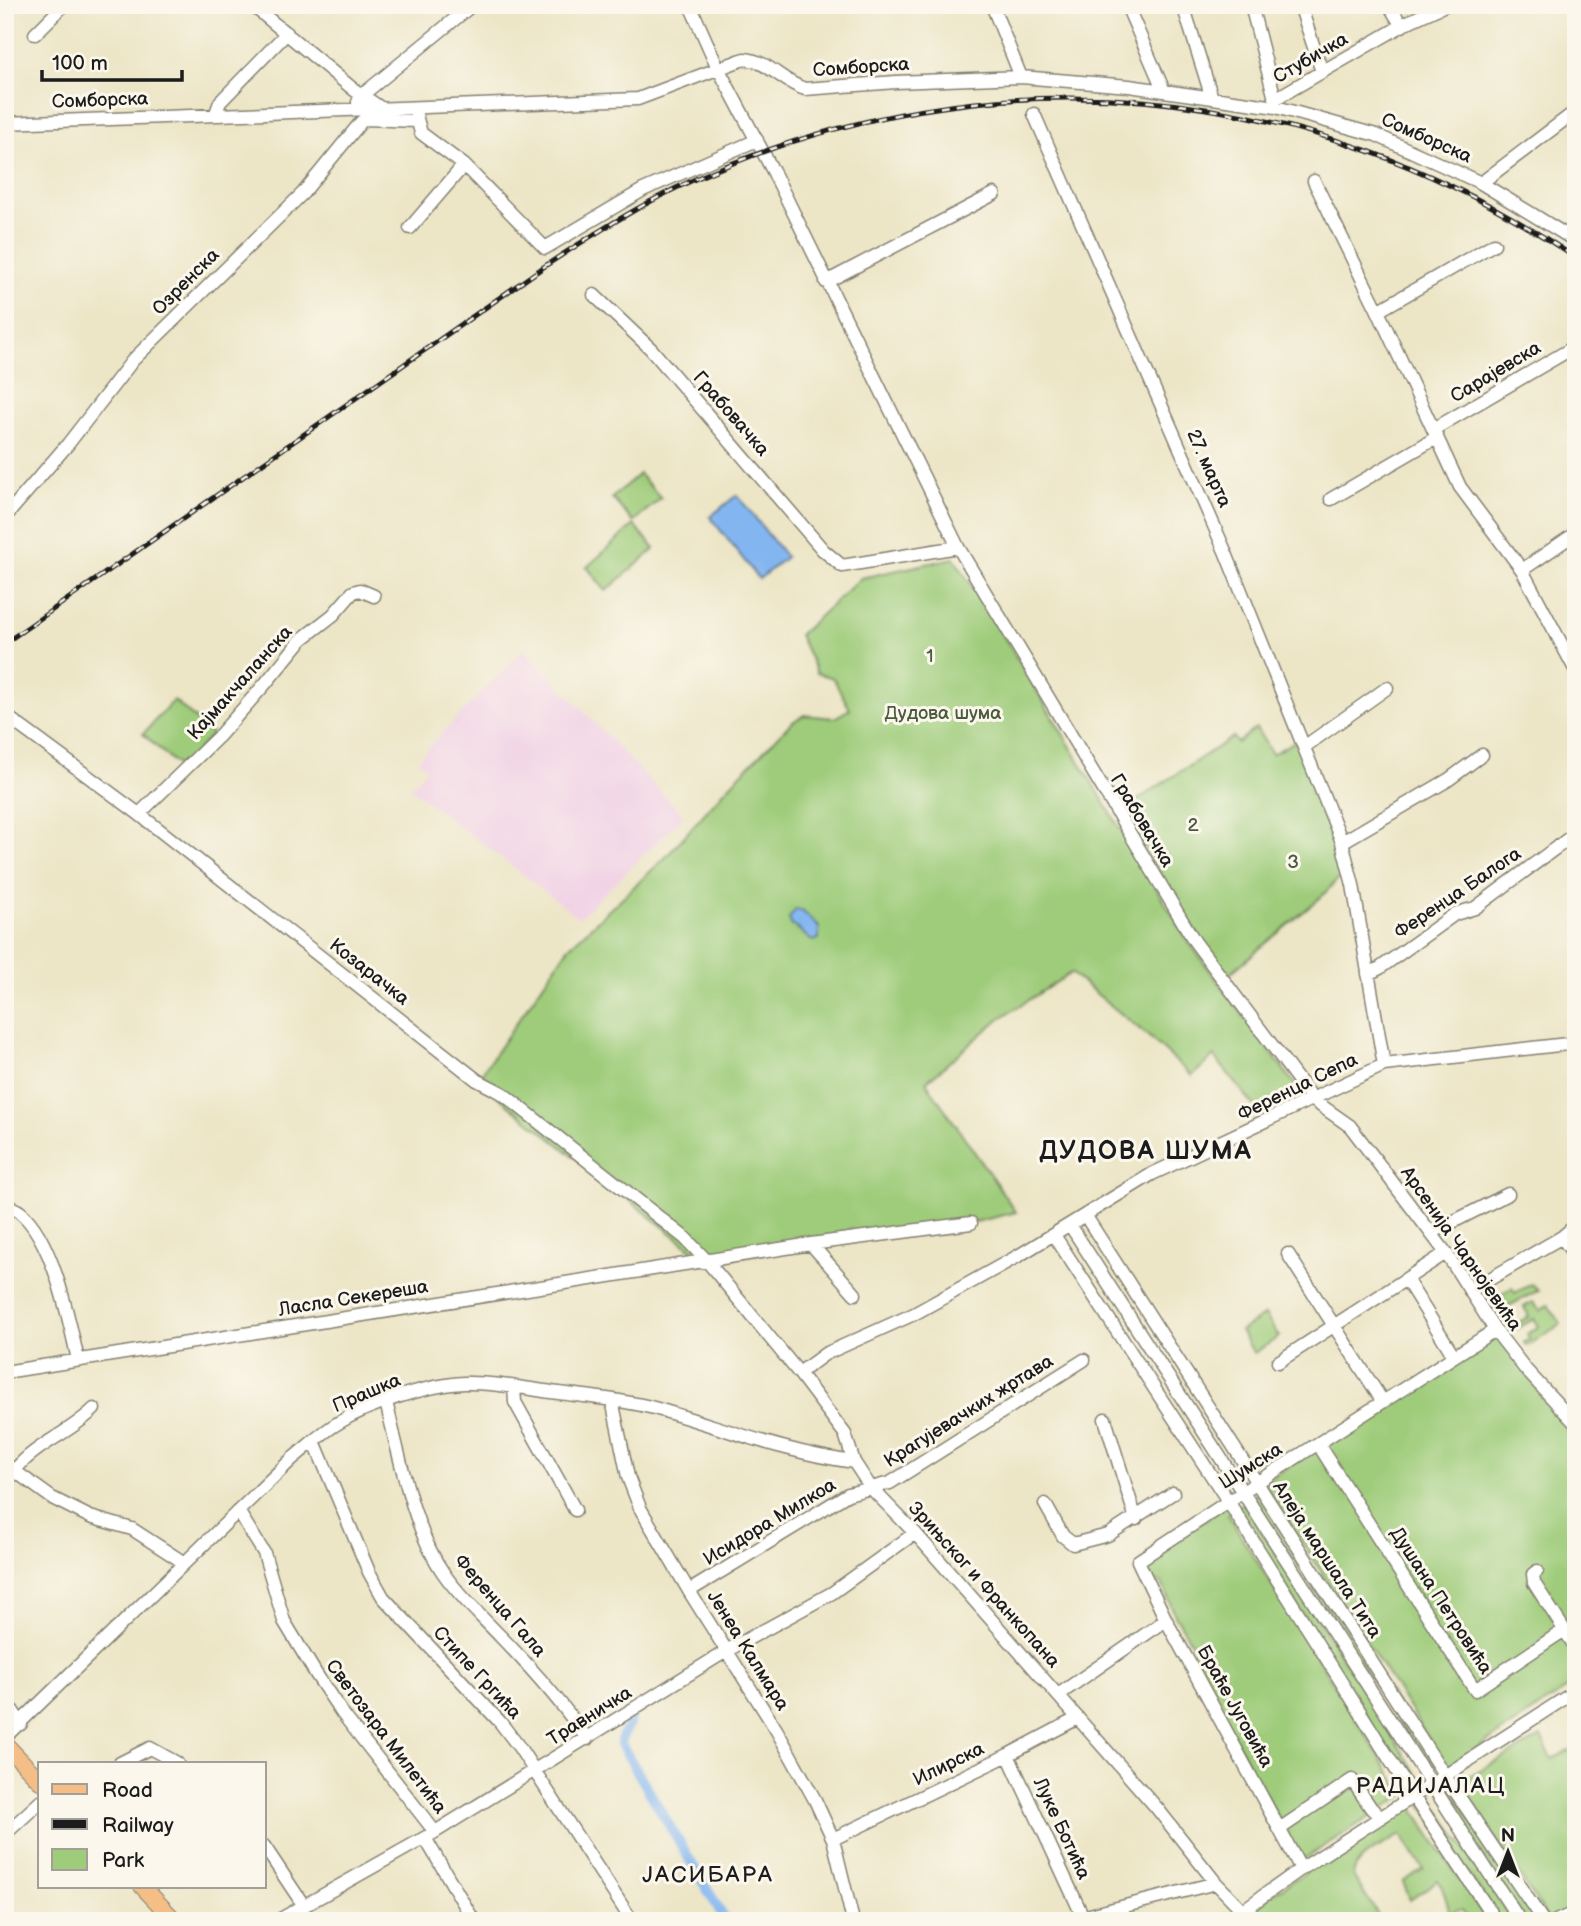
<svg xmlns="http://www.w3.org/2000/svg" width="1581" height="1926" font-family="'Balsamiq Sans',sans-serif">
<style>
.built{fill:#f0d0e5}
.green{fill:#9fcc7a;stroke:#5e744b;stroke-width:2}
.water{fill:#83b6f0;stroke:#506986;stroke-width:2}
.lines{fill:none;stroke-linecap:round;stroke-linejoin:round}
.canal{stroke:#83b6f0;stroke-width:10}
.minor-casing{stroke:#848071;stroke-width:15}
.major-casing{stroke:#848071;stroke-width:18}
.minor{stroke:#fff;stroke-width:12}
.major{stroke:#f5be86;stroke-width:16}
.rail-casing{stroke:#1c1c1c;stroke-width:5}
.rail{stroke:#fbf7ec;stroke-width:2.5;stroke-dasharray:8;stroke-linecap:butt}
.labels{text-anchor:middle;stroke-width:6;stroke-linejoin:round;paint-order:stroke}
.street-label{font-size:19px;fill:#1c1c1c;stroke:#fbf7ec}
.park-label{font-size:19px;fill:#4a5a3d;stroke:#fbf7ec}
.quarter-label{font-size:23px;letter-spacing:2px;fill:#1c1c1c;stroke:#fbf7ec}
.district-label{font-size:26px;font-weight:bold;letter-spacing:2px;fill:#1c1c1c;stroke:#fbf7ec}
</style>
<rect width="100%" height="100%" fill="#fbf7ec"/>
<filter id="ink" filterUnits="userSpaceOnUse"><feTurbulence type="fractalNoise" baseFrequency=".0143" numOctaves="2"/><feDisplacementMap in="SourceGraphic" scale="14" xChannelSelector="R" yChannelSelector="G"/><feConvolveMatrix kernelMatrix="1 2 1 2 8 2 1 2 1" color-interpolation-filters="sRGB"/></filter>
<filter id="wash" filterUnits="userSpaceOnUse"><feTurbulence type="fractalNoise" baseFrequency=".00686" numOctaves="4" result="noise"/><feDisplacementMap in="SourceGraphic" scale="28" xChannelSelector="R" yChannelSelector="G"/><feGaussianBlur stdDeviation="1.57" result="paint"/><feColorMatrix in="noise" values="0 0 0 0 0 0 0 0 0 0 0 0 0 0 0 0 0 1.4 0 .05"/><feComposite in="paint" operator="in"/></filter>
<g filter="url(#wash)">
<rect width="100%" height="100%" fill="#ece5c6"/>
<!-- built -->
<path class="built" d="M524,649L684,816L579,918L410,788L427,769L418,761L424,752Z"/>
<!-- green -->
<path class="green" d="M639,474L661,498L633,522L612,498Z
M634,525L655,549L606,591L587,567Z
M954,558L1009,645L1190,944L1306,1099L1267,1122L1214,1056L1192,1076L1147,1035L1071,973L999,1019L926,1082L1016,1212L971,1223L707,1261L477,1080L568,948L665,858L727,788L791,723L804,715L834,718L850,709L833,678L817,673L799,635L861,578Z
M174,700L212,734L181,769L143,734Z
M1256,728L1272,754L1296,741L1334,839L1344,873L1321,897L1228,975L1199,937L1122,810L1233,737L1237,743Z
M1532,1284L1539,1290L1507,1307L1505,1304L1493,1311L1487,1301L1512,1288L1515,1293Z
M1533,1302L1540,1311L1548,1305L1561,1324L1527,1346L1524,1342L1530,1339L1527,1334L1539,1326L1534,1319L1511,1332L1509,1329L1529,1316L1524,1307Z
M1265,1315L1279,1337L1254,1353L1240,1331Z
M1495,1333L1576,1427V1683L1444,1770L1440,1764L1443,1761L1268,1489L1260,1485Z
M1259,1492L1437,1766L1430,1770L1253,1496Z
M1243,1503L1418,1776L1409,1782L1413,1789L1301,1861L1189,1654L1195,1649L1175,1615L1161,1582H1153L1141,1561L1227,1505L1232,1511L1228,1515L1398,1786L1408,1783L1236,1507Z
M1541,1737L1552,1759L1575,1748L1576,1750V1911L1554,1920L1547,1918L1458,1782Z
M1449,1785L1535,1918L1525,1921L1440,1790Z
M1430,1796L1513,1921H1501L1420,1803Z
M1410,1804L1487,1921H1470L1462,1910L1455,1911L1450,1917C1448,1904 1445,1892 1438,1880L1410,1900L1403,1882L1423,1869L1401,1835C1386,1844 1354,1856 1353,1876L1382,1921H1259L1248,1910Z"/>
<!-- water -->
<path class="water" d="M737,495L786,557L759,579L710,517Z
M796,909L802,911L819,927V939L813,941C804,937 802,929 792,926L789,919Z"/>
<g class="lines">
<!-- canal -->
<path class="canal" d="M632,1711C631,1727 621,1731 621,1744L726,1921"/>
</g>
</g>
<g filter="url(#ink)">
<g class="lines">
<defs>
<path id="minor" d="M252,5L353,89L382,109
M690,5L718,68L774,173L958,547L1195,942L1313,1100L1350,1126L1446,1253L1495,1330L1526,1370L1576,1424
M992,5L1021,77
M1183,5L1212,98
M1251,5L1275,99
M1300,5L1322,72
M1389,5L1402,26
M1128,8L1164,91
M35,34L64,5
M358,102L361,96L472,5
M1276,107L1275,99L1410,21L1445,5
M216,113L220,102L287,33
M1034,114L1225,551L1342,842L1353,885L1384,1065
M416,115L421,133L464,165L545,248L643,190L757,140
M5,123L638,99L744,59C768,60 783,83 805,89L896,82L1021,77L1129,86L1276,107L1376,135L1481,183L1576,241
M1314,181L1378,311L1460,487L1522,570L1576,671
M1481,183L1576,111
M410,228L464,165
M826,282L994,194
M594,295L651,349L823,550L842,566L958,547
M1378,311L1494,244
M1434,429L1576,346
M1331,499L1436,438
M5,517L68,444L133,360L303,193L361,122L365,119L416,121
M1522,570L1576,533
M5,715L139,814L477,1080L502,1093L685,1238L707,1261L799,1373L845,1434L854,1462L871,1488L915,1533L1156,1807L1216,1883L1253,1921
M1304,747L1387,688
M139,814L219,736L265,684L302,639L333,615L353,592L360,590L374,596
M1342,842L1448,780L1482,755
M1368,974L1380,968L1455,914L1475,908L1576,833
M5,1205C10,1207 16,1209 20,1212C53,1239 69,1320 78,1360
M1085,1215L1445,1776L1543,1921
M1070,1225L1520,1921
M1431,1233L1508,1194
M1054,1235L1228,1501L1407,1787L1496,1921
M1562,1237L1576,1258
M811,1244L855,1294
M1288,1254L1383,1402
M1406,1279L1454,1356
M1471,1290L1562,1237L1576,1225
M1278,1362L1446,1253
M5,1372L811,1244L971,1223
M799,1373L825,1354L914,1314L1018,1256L1152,1174L1384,1065L1576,1043
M514,1387L515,1402L575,1510
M612,1400L628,1477L640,1508L689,1591L777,1731L815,1800L833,1839L853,1921
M386,1402C399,1454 413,1530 444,1574C460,1597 482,1617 501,1637C532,1669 562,1702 587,1739
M1105,1419L1136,1519
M314,1441L369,1572L383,1597L500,1722L519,1747L632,1921
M1318,1444L1475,1690L1563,1631
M5,1464L52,1498L90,1517L132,1529L183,1562
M15,1470C36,1444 70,1433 94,1409
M1250,1487L1495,1330
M1235,1497L1138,1561L1166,1620L1301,1869
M1045,1504L1063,1536L1073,1544L1108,1535L1173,1493
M238,1511L264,1553L284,1621L316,1674L342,1713L435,1832
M1537,1571L1533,1574L1534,1583L1576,1648
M689,1591L848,1494L890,1483L1084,1360
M1058,1695L1166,1620
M5,1699L21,1724
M5,1737L292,1459C307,1447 321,1433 338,1423C369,1404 427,1385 464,1383C495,1382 528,1389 559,1393C591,1397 624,1400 654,1408C721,1427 785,1453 854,1462
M1008,1755L1083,1917
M120,1763L150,1748L177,1763
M1281,1828L1352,1780L1371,1808L1381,1818
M5,1834L40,1802
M425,1838L474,1921
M833,1839L1008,1755L1078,1718
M264,1846L304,1906
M277,1921L435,1832L728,1650L832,1593L915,1533
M1066,1921L1216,1883
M1228,1921L1301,1869L1576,1691
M1556,1921L1576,1912"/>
<path id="major" d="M5,1744L40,1781
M142,1886L175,1921"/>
</defs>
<!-- minor casing -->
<use href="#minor" class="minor-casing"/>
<!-- major casing -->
<use href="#major" class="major-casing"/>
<!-- minor -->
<use href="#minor" class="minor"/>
<!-- major -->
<use href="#major" class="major"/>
<defs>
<path id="rail" d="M5,643L545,266C592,235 641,204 693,180C989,48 1307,76 1576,258"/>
</defs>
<!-- rail casing -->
<use href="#rail" class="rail-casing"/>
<!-- rail -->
<use href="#rail" class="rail"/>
</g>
</g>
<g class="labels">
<!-- street labels -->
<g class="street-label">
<text transform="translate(1310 57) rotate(-30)" y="7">Стубичка</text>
<text transform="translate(861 66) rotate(-4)" y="7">Сомборска</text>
<text transform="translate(100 99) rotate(-2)" y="7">Сомборска</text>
<text transform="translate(1427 137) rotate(24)" y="7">Сомборска</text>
<text transform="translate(185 281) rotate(-45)" y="7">Озренска</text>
<text transform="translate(1495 371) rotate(-31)" y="7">Сарајевска</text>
<text transform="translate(732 413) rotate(49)" y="7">Грабовачка</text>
<text transform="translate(1210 468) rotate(66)" y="7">27. марта</text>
<text transform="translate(239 682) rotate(-48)" y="7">Кајмакчаланска</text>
<text transform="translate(1143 820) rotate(59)" y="7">Грабовачка</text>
<text transform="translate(1457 892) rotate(-34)" y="7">Ференца Балога</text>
<text transform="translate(370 971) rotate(38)" y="7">Козарачка</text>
<text transform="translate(1297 1086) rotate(-26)" y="7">Ференца Сепа</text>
<text transform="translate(1462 1248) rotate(55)" y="7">Арсенија Чарнојевића</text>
<text transform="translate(353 1297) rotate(-9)" y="7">Ласла Секереша</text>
<text transform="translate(366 1392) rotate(-23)" y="7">Прашка</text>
<text transform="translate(968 1410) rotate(-32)" y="7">Крагујевачких жртава</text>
<text transform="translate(1250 1465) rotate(-32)" y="7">Шумска</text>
<text transform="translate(769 1521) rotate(-31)" y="7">Исидора Милкоа</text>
<text transform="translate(1328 1559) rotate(57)" y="7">Алеја маршала Тита</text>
<text transform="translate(985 1584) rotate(48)" y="7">Зрињског и Франкопана</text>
<text transform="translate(1442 1600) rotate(57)" y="7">Душана Петровића</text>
<text transform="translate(501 1605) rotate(49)" y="7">Ференца Гала</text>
<text transform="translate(749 1650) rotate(58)" y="7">Јенеа Калмара</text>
<text transform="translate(478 1672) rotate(47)" y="7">Стипе Гргића</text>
<text transform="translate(1236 1706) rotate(61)" y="7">Браће Југовића</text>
<text transform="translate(589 1715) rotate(-32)" y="7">Травничка</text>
<text transform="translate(387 1736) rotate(53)" y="7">Светозара Милетића</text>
<text transform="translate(948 1763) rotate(-26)" y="7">Илирска</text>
<text transform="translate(1063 1828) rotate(65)" y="7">Луке Ботића</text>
</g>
<!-- park labels -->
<g class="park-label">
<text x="930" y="662">1</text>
<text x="943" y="719">Дудова шума</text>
<text x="1193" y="831">2</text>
<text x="1293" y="868">3</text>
</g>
<!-- quarter labels -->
<g class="quarter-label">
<text x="1431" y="1793">РАДИЈАЛАЦ</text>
<text x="708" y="1882">ЈАСИБАРА</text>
</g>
<!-- district labels -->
<g class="district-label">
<text x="1146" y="1159">ДУДОВА ШУМА</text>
</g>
</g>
<!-- margin -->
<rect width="1581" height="1926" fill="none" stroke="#fbf7ec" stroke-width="28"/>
<!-- legend -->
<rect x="38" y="1762" width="228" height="126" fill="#fbf7ec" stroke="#a29f99" stroke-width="2"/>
<rect x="52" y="1784" width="35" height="10" fill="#f5be86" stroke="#a29f99" stroke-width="2"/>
<text x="102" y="1797" font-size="21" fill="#1c1c1c">Road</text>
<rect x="52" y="1819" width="35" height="10" fill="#1c1c1c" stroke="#a29f99" stroke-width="2"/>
<text x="102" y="1832" font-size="21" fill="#1c1c1c">Railway</text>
<rect x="52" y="1849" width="35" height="21" fill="#9fcc7a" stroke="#a29f99" stroke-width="2"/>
<text x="102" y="1867" font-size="21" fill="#1c1c1c">Park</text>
<!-- north arrow -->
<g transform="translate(1508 1852)" stroke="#fbf7ec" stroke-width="5" paint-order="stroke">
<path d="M0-5L12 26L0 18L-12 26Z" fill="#1c1c1c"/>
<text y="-10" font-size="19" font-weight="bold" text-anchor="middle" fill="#1c1c1c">N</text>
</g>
<!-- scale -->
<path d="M42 70v10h140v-10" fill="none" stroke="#1c1c1c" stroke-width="3.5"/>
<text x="52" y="70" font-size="21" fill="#1c1c1c" stroke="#fbf7ec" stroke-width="5" paint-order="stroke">100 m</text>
</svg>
